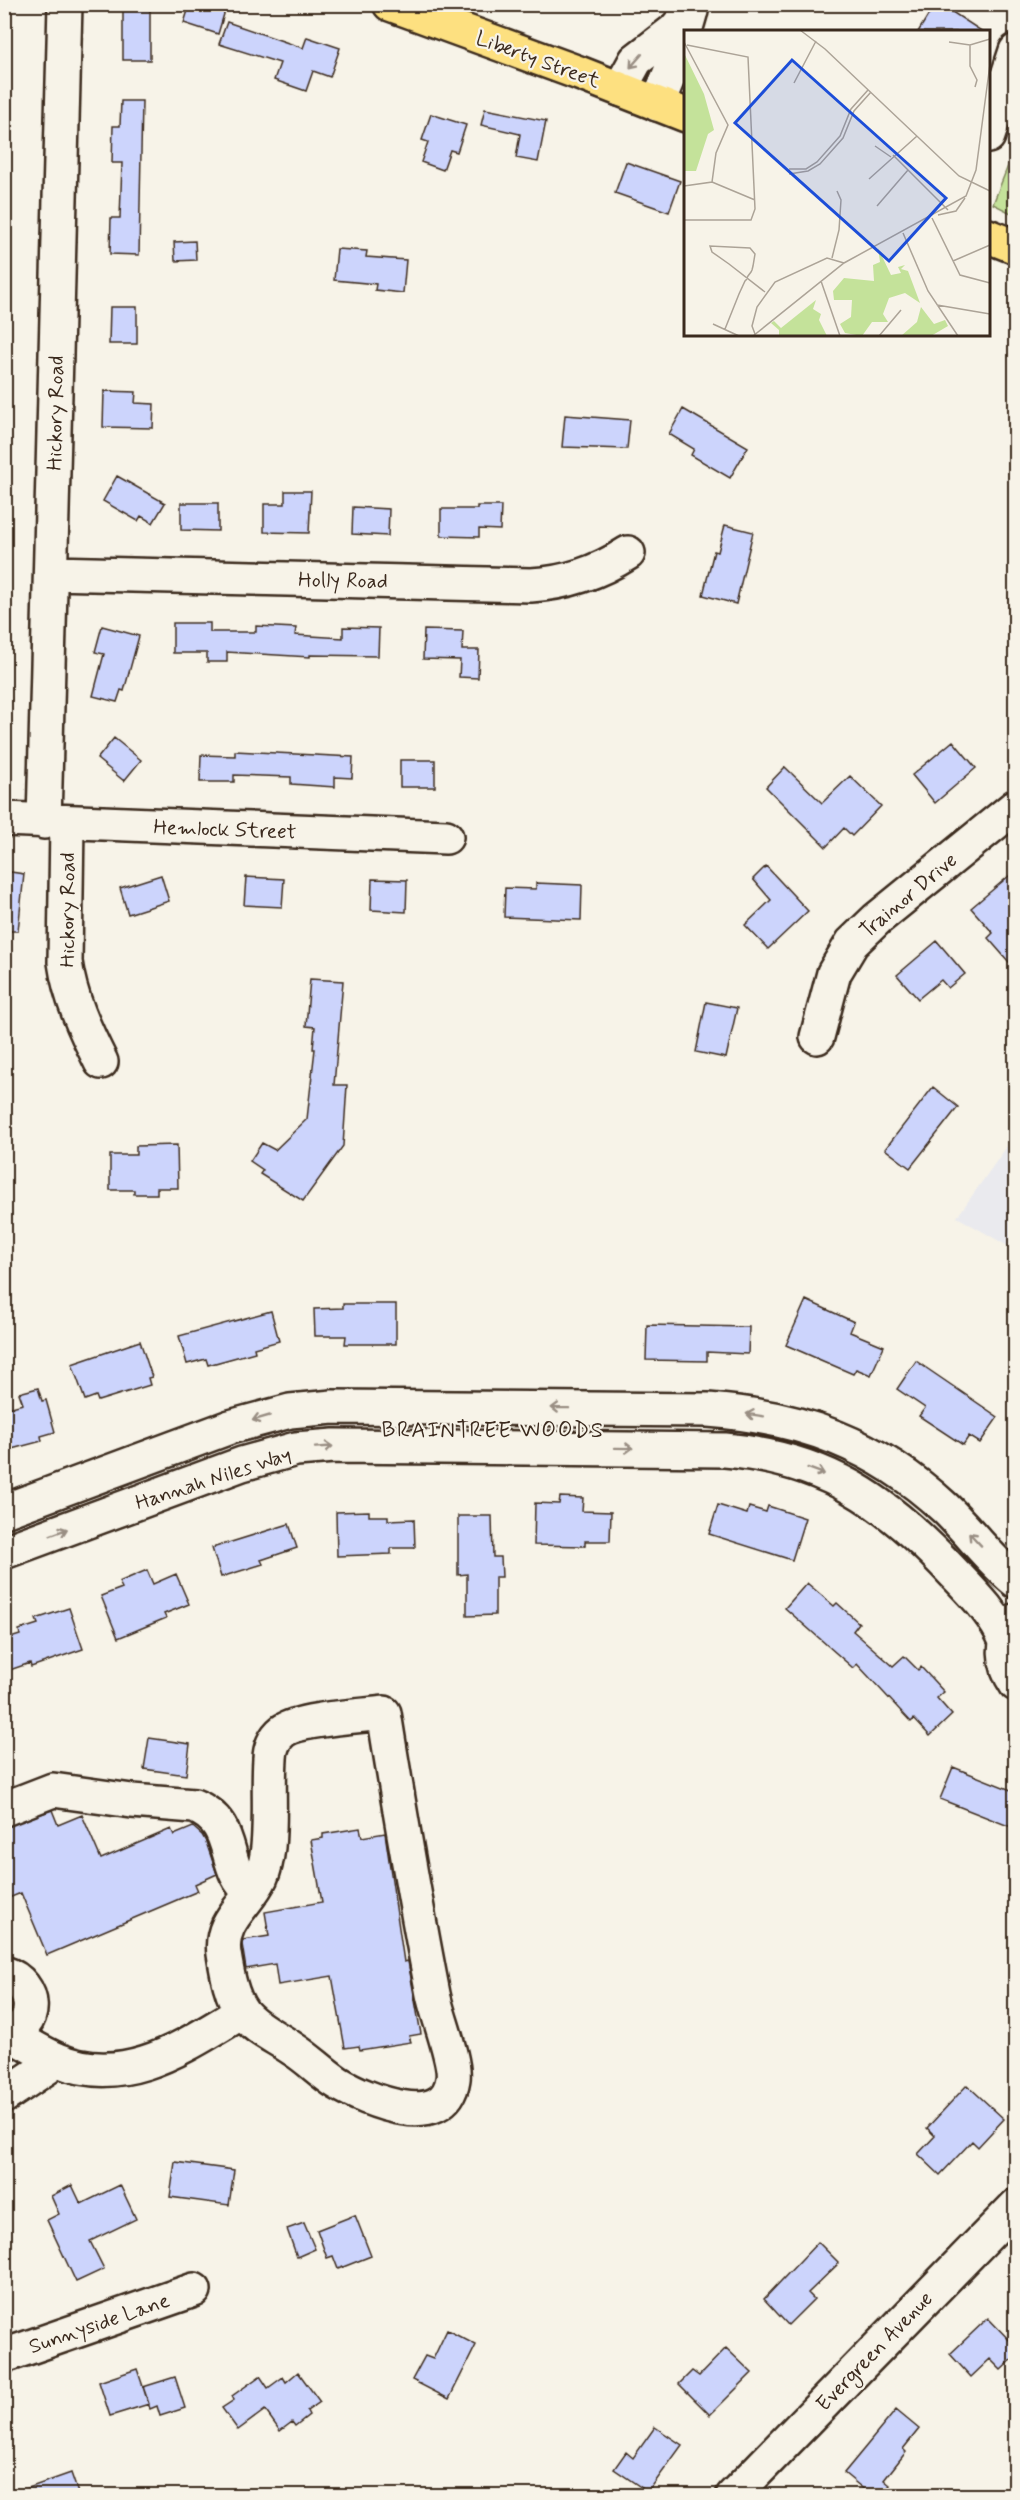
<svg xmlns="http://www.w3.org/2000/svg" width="1020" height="2500" font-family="Mynerve,sans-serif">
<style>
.built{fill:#eaeaee}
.green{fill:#c4e29a;stroke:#80865c;stroke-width:1.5}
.building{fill:#ccd4fc;stroke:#3b2a1e;stroke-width:1.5}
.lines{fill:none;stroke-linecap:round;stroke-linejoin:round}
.minor-casing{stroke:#3b2a1e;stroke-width:38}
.major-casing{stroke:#3b2a1e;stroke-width:38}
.minor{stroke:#f7f3e8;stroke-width:33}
.major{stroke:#fde080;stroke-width:33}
.oneway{stroke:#998e83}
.labels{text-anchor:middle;stroke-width:4.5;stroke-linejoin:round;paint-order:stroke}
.street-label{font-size:21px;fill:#3b2a1e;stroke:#f7f3e8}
.neighbourhood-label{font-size:22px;letter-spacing:1.5px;fill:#3b2a1e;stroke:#f7f3e8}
.inset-road{fill:none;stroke:#aca397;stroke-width:1.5}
.view{fill:#1d4ed8;fill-opacity:0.15;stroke:#1d4ed8;stroke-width:3}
.inset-edge{fill:none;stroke:#3b2a1e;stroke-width:3}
</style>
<rect width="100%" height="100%" fill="#f7f3e8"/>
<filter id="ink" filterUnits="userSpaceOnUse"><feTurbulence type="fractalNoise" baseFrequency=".0167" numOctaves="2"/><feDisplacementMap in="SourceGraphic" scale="12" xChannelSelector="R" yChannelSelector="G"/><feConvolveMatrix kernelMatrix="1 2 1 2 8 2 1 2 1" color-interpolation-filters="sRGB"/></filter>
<g filter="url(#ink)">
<!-- built -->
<path class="built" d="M1015,1135V1250L957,1217Z"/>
<!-- green -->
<path class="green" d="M1015,148L1016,213L1015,215L993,204Z"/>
<!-- building -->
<path class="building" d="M123,4H150V60H123Z
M190,4H227L218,34L184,23Z
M935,4H940L983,32H918Z
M227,22L303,48L307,37L340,48L330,77L313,71L306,91L274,80L280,63L219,44Z
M121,101H142L139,255L110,254L111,218H120L122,163H112L113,126H120Z
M485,109L546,121L538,162L516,158L520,134L481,125Z
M431,114L466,125L457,152L450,150L443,170L421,162L428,142L422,140Z
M626,162L680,181L669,212L615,193Z
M195,241L196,260L175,261L174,242Z
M337,249L367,251L366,257L406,260L403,293L375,290L376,284L334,280Z
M110,307H137V344H109Z
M104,391L136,392L135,403L154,404L153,428L103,427Z
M683,409L748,447L730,478L691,455L694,449L669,434Z
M565,415L630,420L627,449L562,447Z
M117,476L165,503L153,523L141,516L138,521L103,501Z
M285,491H311L309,533L264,532V504H285Z
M181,503H218V531L181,530Z
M477,506H501L500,530L479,529V537L441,536V509H477Z
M353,507L389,509L388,536L352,534Z
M725,525L753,532L736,604L703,595L714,551L718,552Z
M173,623H210V632H256V626L296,628L295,635L343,638V627L379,628L378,656L310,655V657L227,652V662H207V653H173Z
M102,626L139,636L124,691L121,690L117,702L93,696L104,654L95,652Z
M424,630L463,631L462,650H479L478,678L459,677L460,660L423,659Z
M114,738L141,760L124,781L97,759Z
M953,741L976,768L935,803L912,775Z
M235,751L353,757L352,778L335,777V787L291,784V777L234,775V782H200L201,755L235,756Z
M400,760H435V787H400Z
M785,767L822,803L850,776L881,806L852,836L844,828L826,847L766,787Z
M766,866L808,911L768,949L745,925L771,900L753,879Z
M1016,870V970L988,938L993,933L971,908Z
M4,871L24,874L18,931H4Z
M161,875L169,901L128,914L120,888Z
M246,877L284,879L282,907L244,905Z
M372,879L407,880L406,912L371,910Z
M536,883L582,885L581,920L504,917L505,888L536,889Z
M937,941L965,974L948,988L941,980L918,999L897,975Z
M310,979L343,981L334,1085H347L343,1146L303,1201L260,1174L263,1170L250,1161L262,1143L275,1150L307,1119L315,1049H313L315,1027L306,1026Z
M706,1002L737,1008L726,1058L696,1052Z
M933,1087L958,1107L910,1168L885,1149Z
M177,1145L178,1188H157V1194H134V1190H110V1155H136V1146Z
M806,1300L854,1322L850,1332L884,1346L871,1375L856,1369L853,1374L786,1345Z
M343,1304H396V1344H345L346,1336H315L314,1309L343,1308Z
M271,1311L279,1341L254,1348L255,1352L208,1365L206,1359L187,1364L179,1336Z
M647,1325L749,1327L748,1354L707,1352V1361L646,1360Z
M140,1341L152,1377L148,1378L150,1385L98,1401L96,1396L85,1400L72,1364Z
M916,1361L998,1417L980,1443L969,1436L963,1445L919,1416L925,1408L897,1389Z
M38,1388L42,1401L46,1400L55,1432L41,1436L42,1441L4,1451V1409L23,1404L19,1393Z
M560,1497L583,1498L582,1511L611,1512L610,1541H585V1546L534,1545L535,1503L559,1504Z
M718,1505L747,1514L749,1507L766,1512L768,1506L805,1518L792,1560L709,1534Z
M369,1511V1516H388V1520L414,1519L415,1548H391V1554L337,1556L336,1512Z
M458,1516H492L493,1557H501L502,1577H495V1615L467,1616V1574L458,1575Z
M289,1524L297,1548L261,1560L263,1564L221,1577L212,1548Z
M147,1570L153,1584L176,1574L189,1604L164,1614L166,1618L118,1638L101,1596L122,1588L119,1582Z
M807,1583L834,1606L837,1603L859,1623L853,1631L893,1666L904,1656L918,1670L921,1667L944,1692L937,1698L952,1715L930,1736L914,1719L911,1722L857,1664L853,1668L785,1608Z
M69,1608L83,1649L31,1667L30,1663L4,1672V1640L20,1635L19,1630L38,1624L36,1619Z
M149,1738L190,1744L186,1775L144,1769Z
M953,1767L1016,1792V1829L940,1799Z
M52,1810L58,1825L82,1815L101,1859L171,1829L174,1835L193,1827L202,1835L206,1842L217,1874L195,1884L198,1891L47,1955L21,1893L4,1900V1827Z
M360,1828L362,1837L385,1833L404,1962L408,1961L421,2034L409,2036L411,2042L360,2050L359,2046L345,2048L332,1976L278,1985L275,1964L246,1969L242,1944L243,1940L269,1936L265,1912L322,1902L311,1840L323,1838V1834Z
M967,2085L1004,2119L978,2147L972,2141L940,2175L918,2154L935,2136L927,2128Z
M175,2162L234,2170L229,2205L170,2197Z
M72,2185L81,2204L120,2185L136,2219L90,2241L104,2269L76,2282L47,2220L59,2214L51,2196Z
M355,2215L371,2256L338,2269L333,2256L327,2258L317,2230Z
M304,2223L315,2249L297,2257L287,2229Z
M818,2242L839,2263L808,2293L814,2299L788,2325L764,2299Z
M988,2318L1016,2347V2356L1001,2370L990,2359L971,2377L950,2354Z
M447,2330L476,2345L449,2399L412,2380L425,2356L433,2359Z
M726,2348L752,2373L710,2415L679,2384L692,2371L699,2376Z
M137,2369L149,2404L110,2416L99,2382Z
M298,2372L320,2402L307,2411L309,2415L295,2426L292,2422L280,2431L265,2410L238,2430L222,2408L234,2400L232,2396L260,2376L268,2388L283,2377L286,2382Z
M175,2377L185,2408L160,2416L157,2406L150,2409L143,2387Z
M896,2410L919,2429L903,2449L906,2452L884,2480L890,2485L881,2496H872L844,2473Z
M655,2427L682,2445L648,2492L614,2469L626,2452L633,2458Z
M71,2473L79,2496H14V2493Z"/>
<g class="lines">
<defs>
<path id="minor" d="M620,89L636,60L675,30L691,11
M657,104L679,52L690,14
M988,136L1016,51
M52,573L531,585C567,583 597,573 628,553
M4,819L446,837
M44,822L65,4
M67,823L65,962C70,998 85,1030 101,1062
M817,1037L834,973L852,943L877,919L1016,806
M4,1511L230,1427L290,1411L333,1407L708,1410C802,1417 876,1444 945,1508C969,1531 990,1560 1016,1581
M4,1552L242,1464L296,1449L334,1446L725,1450C825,1459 886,1500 953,1572C974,1594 994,1613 1006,1641
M1014,1621C1002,1642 1002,1664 1016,1684
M384,1713C399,1807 415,1901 433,1994C437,2015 456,2061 453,2079C445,2133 366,2100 338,2083C322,2073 309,2059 293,2049C276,2037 256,2029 243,2013C231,1997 227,1973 224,1954C219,1920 248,1905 261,1877C265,1868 267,1857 268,1847C271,1817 268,1788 270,1759C270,1749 274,1738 283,1731C299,1719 361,1716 384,1713Z
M4,1809L53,1790L132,1801L194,1806C239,1823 220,1869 251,1892
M4,1973C37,1983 41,2029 4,2034
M9,2034C25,2042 41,2053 58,2060C126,2089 186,2045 242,2012
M4,2096L58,2060
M4,2356L194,2290
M733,2496L1016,2206"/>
<path id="major" d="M390,4L579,73L686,115
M988,236L1016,247"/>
</defs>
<!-- minor casing -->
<use href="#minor" class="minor-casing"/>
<!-- major casing -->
<use href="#major" class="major-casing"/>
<!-- minor -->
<use href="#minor" class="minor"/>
<!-- major -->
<use href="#major" class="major"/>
</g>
<!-- one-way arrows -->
<defs><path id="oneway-shaft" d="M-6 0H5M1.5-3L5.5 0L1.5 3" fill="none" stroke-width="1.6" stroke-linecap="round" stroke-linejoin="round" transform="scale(1.5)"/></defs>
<g class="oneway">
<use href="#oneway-shaft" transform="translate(636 61) rotate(131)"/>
<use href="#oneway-shaft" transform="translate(560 1408) rotate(-179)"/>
<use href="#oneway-shaft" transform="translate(755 1415) rotate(-171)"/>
<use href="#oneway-shaft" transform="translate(261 1418) rotate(164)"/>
<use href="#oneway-shaft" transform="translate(324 1447) rotate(-4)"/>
<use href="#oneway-shaft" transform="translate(624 1448) rotate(1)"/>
<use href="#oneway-shaft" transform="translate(816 1471) rotate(20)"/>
<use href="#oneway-shaft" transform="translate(59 1532) rotate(-21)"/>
<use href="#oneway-shaft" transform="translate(975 1539) rotate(-133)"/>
</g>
</g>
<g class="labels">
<!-- street labels -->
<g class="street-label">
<text transform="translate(538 59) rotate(20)" y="7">Liberty Street</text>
<text transform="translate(55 413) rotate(-89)" y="7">Hickory Road</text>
<text transform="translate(343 580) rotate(1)" y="7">Holly Road</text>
<text transform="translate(225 829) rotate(2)" y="7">Hemlock Street</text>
<text transform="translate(908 895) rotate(-40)" y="7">Trainor Drive</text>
<text transform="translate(67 910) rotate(-90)" y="7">Hickory Road</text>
<text transform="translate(213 1478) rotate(-18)" y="7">Hannah Niles Way</text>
<text transform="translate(99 2323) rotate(-19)" y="7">Sunnyside Lane</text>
<text transform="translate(874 2351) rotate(-46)" y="7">Evergreen Avenue</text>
</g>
<!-- neighbourhood labels -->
<g class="neighbourhood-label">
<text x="493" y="1437">BRAINTREE WOODS</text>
</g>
</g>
<!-- overview -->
<g transform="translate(684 30)">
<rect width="306" height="306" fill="#f7f3e8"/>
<path d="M0,23L20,64L30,100L24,104L12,141H0ZM194,218L207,245L217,243L214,237L221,235L217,239L224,241L236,273L221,263L205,268L199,284L204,292H188L178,306L161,303L156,294L167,287L168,270H150L149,261L160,248L190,251L189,235L196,232ZM132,270L129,279L137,284L135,290L143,306H95V300L87,293L90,291L97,298ZM237,277L250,294L261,290L264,296L247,306H217L233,292Z" fill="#c4e29a"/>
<path class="inset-road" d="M116,0L141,19L275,146L306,161M0,12L44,95L32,123L28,152L0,156M265,12L286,15L306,9M286,15V36L293,50L291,57M110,53L132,11M191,116L207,127M209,125L264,180M105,139H122L133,132L156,106L167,79L184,60M105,144L124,141L136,134L159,108L170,81L187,62M185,149L233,106M28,152L71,170M193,176L224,140M254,185L272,181L281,168M248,188L276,245L306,253M0,190H67L71,179L64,27L3,15M219,203L244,261L274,306M148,228L155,200L157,170L153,161M269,231L306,215M137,251L156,306M253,275L306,284M29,294L55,306M41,299L55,264L61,251L62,250L64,246L67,242L68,240L69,236L71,224L66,218L26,216L28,222L45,234L81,262M71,304L68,296L73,277L91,252L143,228L160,233M69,306L160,233L282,166L292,140L306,34M195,306L217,280"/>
<path class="view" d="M108,30L262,168L205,231L51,93Z"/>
<rect width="306" height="306" class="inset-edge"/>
</g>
<!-- margin -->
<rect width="1020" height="2500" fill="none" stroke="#f7f3e8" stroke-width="24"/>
<rect x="12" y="12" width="996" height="2476" fill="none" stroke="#3b2a1e" stroke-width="2" filter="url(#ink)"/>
</svg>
